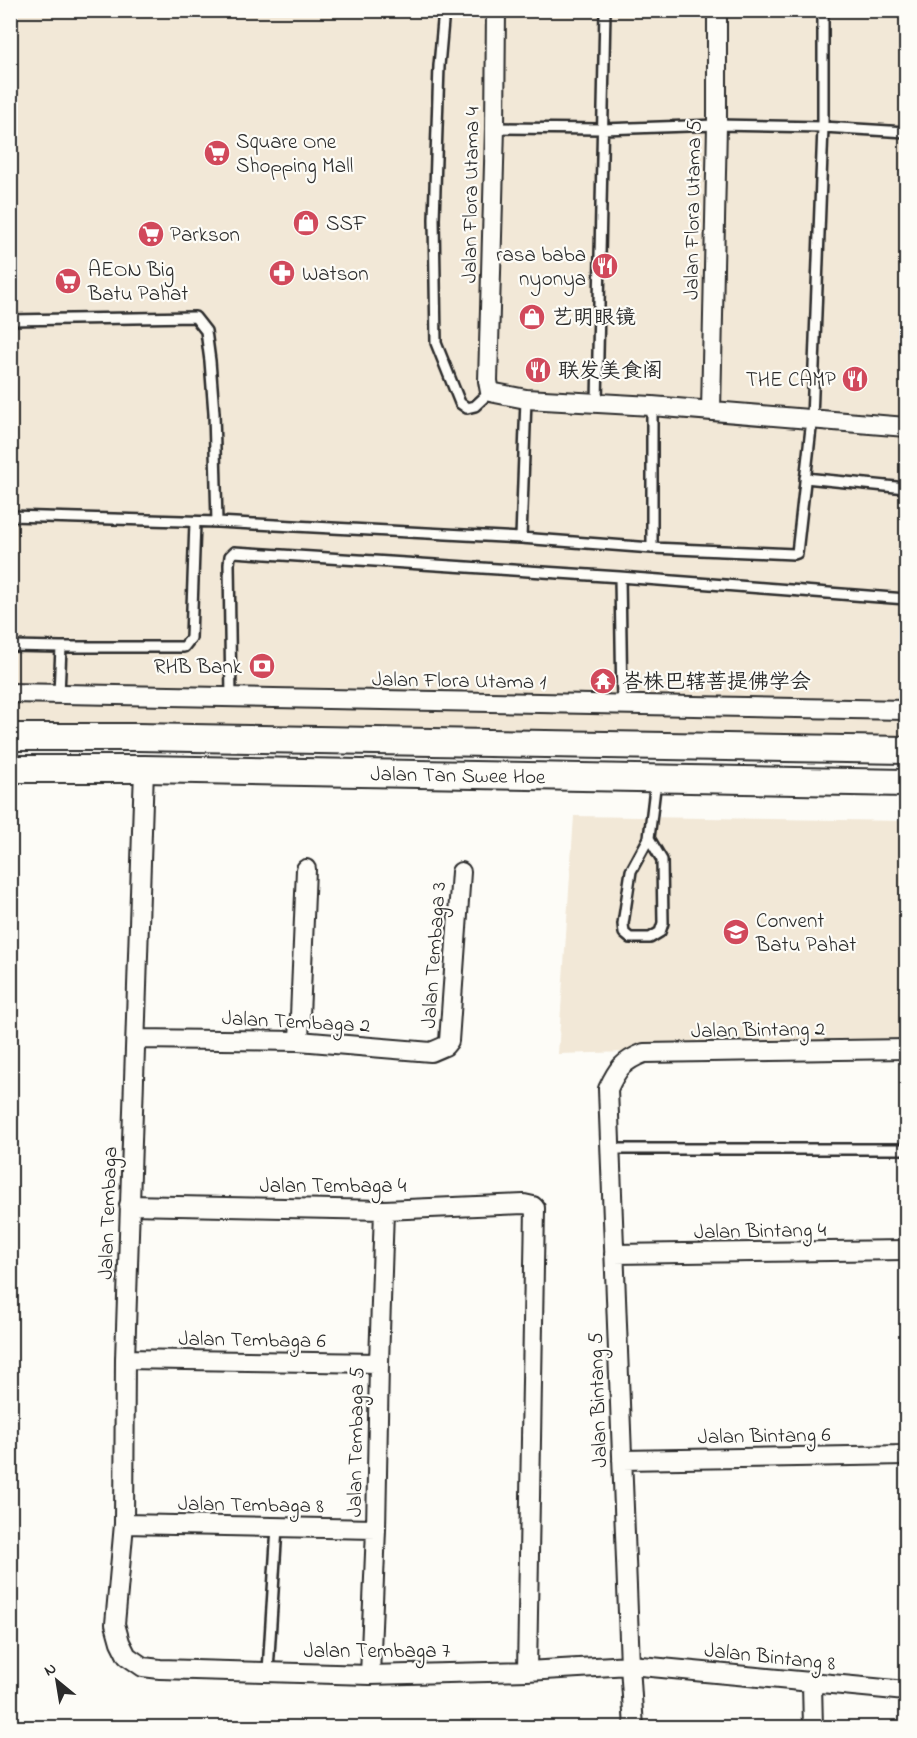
<svg xmlns="http://www.w3.org/2000/svg" width="917" height="1738" font-family="'Indie Flower','LXGW WenKai TC',sans-serif">
<style>
.built{fill:#f2e8d7}
.lines{fill:none;stroke-linecap:round;stroke-linejoin:round}
.lane-casing{stroke:#2b2b2b;stroke-width:14}
.street-casing{stroke:#2b2b2b;stroke-width:22}
.secondary-casing{stroke:#2b2b2b;stroke-width:30}
.lane{stroke:#fdfcf7;stroke-width:9}
.street{stroke:#fdfcf7;stroke-width:18}
.secondary{stroke:#fdfcf7;stroke-width:26}
.labels{text-anchor:middle;stroke-width:4.5;stroke-linejoin:round;paint-order:stroke}
.poi-label{font-size:21px;fill:#2b2b2b;stroke:#fdfcf7;text-anchor:start}
.street-label{font-size:21px;fill:#2b2b2b;stroke:#fdfcf7}
</style>
<rect width="100%" height="100%" fill="#fdfcf7"/>
<filter id="ink" filterUnits="userSpaceOnUse"><feTurbulence type="fractalNoise" baseFrequency=".0167" numOctaves="2"/><feDisplacementMap in="SourceGraphic" scale="12" xChannelSelector="R" yChannelSelector="G"/><feConvolveMatrix kernelMatrix="1 2 1 2 8 2 1 2 1" color-interpolation-filters="sRGB"/></filter>
<g filter="url(#ink)">
<!-- built -->
<path class="built" d="M11,11H906V745L11,728Z
M574,816L906,821V1044L558,1054Z"/>
<g class="lines">
<defs>
<path id="lane" d="M444,10L439,66L434,219L436,343L460,403L467,408L475,406L490,392
M495,128L603,129L717,125L823,127L906,132
M10,320L195,317L206,331L210,361L214,413L217,522
M597,403L605,10
M652,406V548
M805,478L906,488
M10,516L217,522L521,538L652,548L794,554L797,553L812,419L823,127V10
M521,538L526,399
M620,577L622,705
M10,646L61,647L59,694
M61,647H184L191,638L195,522
M231,698L229,564L230,556L234,552L620,577L906,599
M649,838L662,860L663,923L660,932L650,938H630L624,933L623,924L631,871L649,838L656,780
M610,1149H906
M268,1671L277,1527"/>
<path id="street" d="M496,10L495,128L488,381L490,392L526,399L652,406L906,427
M711,411L717,125V10
M10,693L906,710
M144,769L125,1359L124,1524L115,1624L120,1642L127,1656L143,1667L160,1669L370,1675L527,1671L630,1665L906,1691
M136,1039L299,1041L431,1052L445,1046L449,1041L461,872
M299,1041L306,869
M129,1205L384,1210L524,1204L533,1206L535,1208L527,1671
M614,1254L906,1250
M125,1359L379,1363
M622,1460L906,1455
M124,1524L376,1529
M370,1675L376,1529L379,1363L384,1210
M812,1683L813,1728
M634,1728L630,1665L608,1089C617,1069 623,1061 644,1053L906,1049"/>
<g id="secondary">
<path d="M10,737H137L906,750"/>
<path id="s1" d="M10,769H144L906,783"/>
</g>
</defs>
<!-- lane casing -->
<use href="#lane" class="lane-casing"/>
<!-- street casing -->
<use href="#street" class="street-casing"/>
<!-- secondary casing -->
<use href="#secondary" class="secondary-casing"/>
<!-- lane -->
<use href="#lane" class="lane"/>
<!-- street -->
<use href="#street" class="street"/>
<!-- secondary -->
<use href="#secondary" class="secondary"/>
</g>
</g>
<!-- icons -->
<defs>
<symbol id="supermarket-disc" viewBox="-11 -11 22 22"><circle r="9.5" fill="#d1495b" stroke="#fdfcf7"/><path d="M-6-5.5h2.5l.6 2H6L4.5 2H-2.5L-4.4-4H-6ZM-1.5 3.2a1.3 1.3 0 1 0 .1 0ZM3 3.2a1.3 1.3 0 1 0 .1 0Z" fill="#fff"/></symbol>
<symbol id="shop-disc" viewBox="-11 -11 22 22"><circle r="9.5" fill="#d1495b" stroke="#fdfcf7"/><path d="M-5-2.5h2.3a2.7 3.5 0 0 1 5.4 0H5L5.5 6h-11ZM-1.5-2.5h3a1.5 2.3 0 0 0-3 0Z" fill="#fff"/></symbol>
<symbol id="restaurant-disc" viewBox="-11 -11 22 22"><circle r="9.5" fill="#d1495b" stroke="#fdfcf7"/><path d="M-5-6h1v4h1v-4h1v4h1v-4h1v5L-1.5 .5V6h-2V.5L-5-1ZM5-6V6H3V1.5H1.5Q1.5-4 5-6Z" fill="#fff"/></symbol>
<symbol id="pharmacy-disc" viewBox="-11 -11 22 22"><circle r="9.5" fill="#d1495b" stroke="#fdfcf7"/><path d="M-2-6h4v4h4v4h-4v4h-4v-4h-4v-4h4Z" fill="#fff"/></symbol>
<symbol id="bank-disc" viewBox="-11 -11 22 22"><circle r="9.5" fill="#d1495b" stroke="#fdfcf7"/><path d="M-6-4H6V4H-6ZM0-2.3a2.3 2.3 0 1 0 0 4.6a2.3 2.3 0 1 0 0-4.6Z" fill="#fff"/></symbol>
<symbol id="temple-disc" viewBox="-11 -11 22 22"><circle r="9.5" fill="#d1495b" stroke="#fdfcf7"/><path d="M0-6L5-2H3V0L6.5 2.5H4V6H1.5V3h-3V6H-4V2.5H-6.5L-3 0V-2H-5Z" fill="#fff"/></symbol>
<symbol id="school-disc" viewBox="-11 -11 22 22"><circle r="9.5" fill="#d1495b" stroke="#fdfcf7"/><path d="M0-5L7-2L0 1L-7-2ZM-4 1L0 2.5L4 1V4Q0 6-4 4Z" fill="#fff"/></symbol>
</defs>
<g fill-rule="evenodd">
<use href="#supermarket-disc" x="202" y="138" width="30" height="30"/>
<use href="#shop-disc" x="291" y="208" width="30" height="30"/>
<use href="#supermarket-disc" x="136" y="219" width="30" height="30"/>
<use href="#restaurant-disc" x="590" y="251" width="30" height="30"/>
<use href="#pharmacy-disc" x="267" y="258" width="30" height="30"/>
<use href="#supermarket-disc" x="53" y="266" width="30" height="30"/>
<use href="#shop-disc" x="517" y="302" width="30" height="30"/>
<use href="#restaurant-disc" x="523" y="355" width="30" height="30"/>
<use href="#restaurant-disc" x="840" y="364" width="30" height="30"/>
<use href="#bank-disc" x="247" y="651" width="30" height="30"/>
<use href="#temple-disc" x="588" y="666" width="30" height="30"/>
<use href="#school-disc" x="721" y="917" width="30" height="30"/>
</g>
<g class="labels">
<!-- poi labels -->
<g class="poi-label">
<text x="236" y="148">Square One<tspan x="236" dy="24">Shopping Mall</tspan></text>
<text x="326" y="230">SSF</text>
<text x="170" y="241">Parkson</text>
<text x="586" y="261" text-anchor="end">rasa baba<tspan x="586" dy="24">nyonya</tspan></text>
<text x="88" y="276">AEON Big<tspan x="88" dy="24">Batu Pahat</tspan></text>
<text x="302" y="280">Watson</text>
<text x="552" y="324">艺明眼镜</text>
<text x="558" y="377">联发美食阁</text>
<text x="836" y="386" text-anchor="end">THE CAMP</text>
<text x="242" y="673" text-anchor="end">RHB Bank</text>
<text x="622" y="688">峇株巴辖菩提佛学会</text>
<text x="756" y="927">Convent<tspan x="756" dy="24">Batu Pahat</tspan></text>
</g>
<!-- street labels -->
<g class="street-label">
<text transform="translate(470 195) rotate(-89)" y="7">Jalan Flora Utama 4</text>
<text transform="translate(692 210) rotate(-89)" y="7">Jalan Flora Utama 5</text>
<text transform="translate(459 680) rotate(1)" y="7">Jalan Flora Utama 1</text>
<text dy="7" stroke="none"><textPath href="#s1" startOffset="448">Jalan Tan Swee Hoe</textPath></text>
<text transform="translate(433 955) rotate(-86)" y="7">Jalan Tembaga 3</text>
<text transform="translate(296 1021) rotate(3)" y="7">Jalan Tembaga 2</text>
<text transform="translate(758 1029) rotate(-1)" y="7">Jalan Bintang 2</text>
<text x="333" y="1192">Jalan Tembaga 4</text>
<text transform="translate(107 1213) rotate(-88)" y="7">Jalan Tembaga</text>
<text transform="translate(760 1230) rotate(-1)" y="7">Jalan Bintang 4</text>
<text transform="translate(252 1339) rotate(1)" y="7">Jalan Tembaga 6</text>
<text transform="translate(597 1400) rotate(-92)" y="7">Jalan Bintang 5</text>
<text transform="translate(764 1435) rotate(-1)" y="7">Jalan Bintang 6</text>
<text transform="translate(355 1442) rotate(-89)" y="7">Jalan Tembaga 5</text>
<text transform="translate(251 1504) rotate(1)" y="7">Jalan Tembaga 8</text>
<text x="377" y="1657">Jalan Tembaga 7</text>
<text transform="translate(770 1656) rotate(6)" y="7">Jalan Bintang 8</text>
</g>
</g>
<!-- margin -->
<rect width="917" height="1738" fill="none" stroke="#fdfcf7" stroke-width="36"/>
<rect x="18" y="18" width="881" height="1702" fill="none" stroke="#2b2b2b" stroke-width="2" filter="url(#ink)"/>
<!-- north arrow -->
<g transform="translate(57 1681) rotate(330)" stroke="#fdfcf7" stroke-width="4.5" paint-order="stroke">
<path d="M0-4.5L10 22L0 15L-10 22Z" fill="#2b2b2b"/>
<text y="-9" font-size="16" font-weight="bold" text-anchor="middle" fill="#2b2b2b">N</text>
</g>
</svg>
